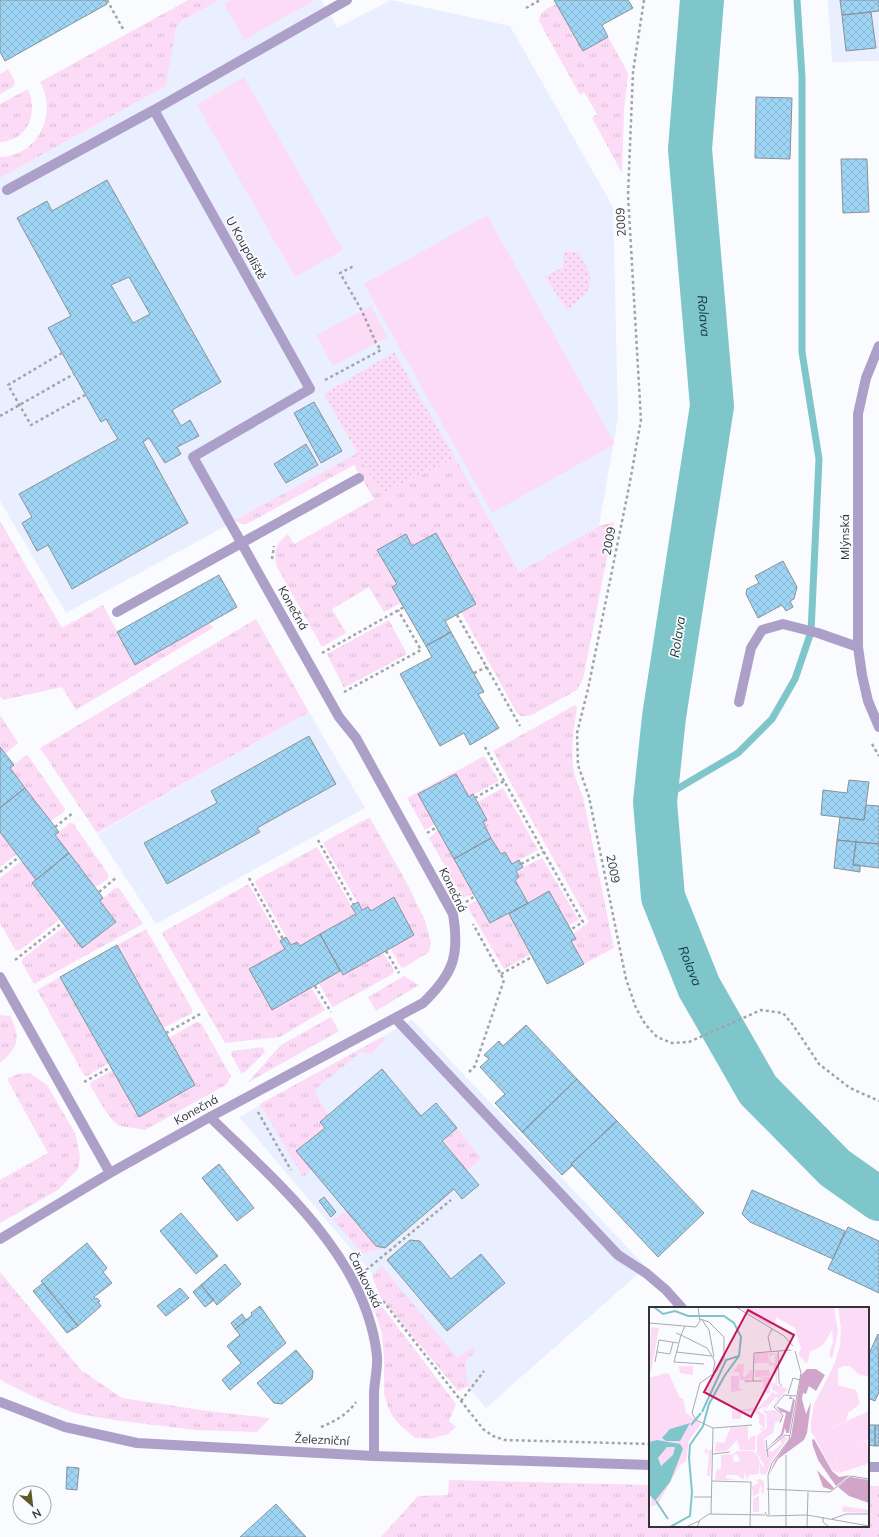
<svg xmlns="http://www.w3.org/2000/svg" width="879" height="1537" font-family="Mulish,sans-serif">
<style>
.built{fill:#e9effe}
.grass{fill:url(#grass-tufts)}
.park{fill:url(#park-dots)}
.pitch{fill:#fcdbf7}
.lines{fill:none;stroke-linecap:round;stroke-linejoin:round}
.stream{stroke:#7fc6cb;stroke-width:7}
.river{stroke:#7fc6cb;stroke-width:44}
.building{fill:url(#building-cross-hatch);stroke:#8a9196;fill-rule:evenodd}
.path{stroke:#a3a4a7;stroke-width:2.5;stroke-dasharray:3 3;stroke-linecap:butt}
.service{stroke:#ada0c8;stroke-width:10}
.minor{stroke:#ada0c8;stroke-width:10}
.tertiary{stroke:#ada0c8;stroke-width:10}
.labels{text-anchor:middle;stroke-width:3.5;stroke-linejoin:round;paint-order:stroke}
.street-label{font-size:12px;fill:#313336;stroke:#fafbfe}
.water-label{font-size:13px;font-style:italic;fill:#14373a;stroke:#fafbfe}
.inset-river{fill:none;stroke:#7fc6cb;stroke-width:2}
.inset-road{fill:none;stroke:#aaabae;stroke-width:1}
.view{fill:#c2185b;fill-opacity:0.15;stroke:#c2185b;stroke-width:2}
.inset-edge{fill:none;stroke:#313336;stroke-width:2}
</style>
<defs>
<pattern id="grass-tufts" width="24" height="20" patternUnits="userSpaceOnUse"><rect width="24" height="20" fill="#fcdbf7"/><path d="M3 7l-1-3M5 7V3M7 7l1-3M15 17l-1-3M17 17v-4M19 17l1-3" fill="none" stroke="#d8bcd4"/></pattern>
<pattern id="park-dots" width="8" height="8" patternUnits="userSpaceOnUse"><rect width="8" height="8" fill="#fcdbf7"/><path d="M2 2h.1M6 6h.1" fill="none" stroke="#d8bcd4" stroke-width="1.8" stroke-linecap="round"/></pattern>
<pattern id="building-cross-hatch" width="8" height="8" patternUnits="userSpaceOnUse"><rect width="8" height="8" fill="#9ed5f5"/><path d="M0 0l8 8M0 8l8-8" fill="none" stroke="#89b7d3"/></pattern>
</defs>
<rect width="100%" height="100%" fill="#fafbfe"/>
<!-- built -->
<path class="built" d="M220,0H321L328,10L337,28L391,0L510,26L613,207L618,417L599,526L519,572L455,458L381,494L358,454L66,613L0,501V178L166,86L176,28L182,21Z
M828,0H879V61L832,62Z
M309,712L365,808L156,924L97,834Z
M412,1020L646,1267L486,1408L239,1117Z"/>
<!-- grass -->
<path class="grass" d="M188,0H220L182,21L176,28L166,86L0,178V157C38,156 58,114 40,82Z
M556,4L583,51L608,37L628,73L624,110L622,173L592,118L597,114L584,92L580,95L539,21C539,11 549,8 556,4Z
M8,69L15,82L14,86L0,94V74Z
M28,89C38,113 29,140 0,142V104Z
M358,453L381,494L455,458L519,572L599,526L614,522L583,679L577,690L530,716H521L517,713L461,612L476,604L436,533L412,546L406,534L377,550L397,584L392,587L401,603L384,612L369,587L332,609L346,633L322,647L277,567C273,551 275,545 288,534L294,544L374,499L354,465L247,524H241L235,520Z
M0,521L62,628L103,605L135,665L209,623L213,628L76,710L62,687L3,700L0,696Z
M256,619L309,712L97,833L40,748Z
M389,620L407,654L344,688L327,654Z
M575,705L577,707C574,730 569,753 575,776C577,783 580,790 583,797L614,948L584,964L571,941L576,939L573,934L589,922L493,751Z
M0,715L18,743L5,754L0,747Z
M26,755L29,757L65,809L63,813L50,821L10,768Z
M484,756L499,781L469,797L456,774L419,794L435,824L425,830L407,798Z
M503,788L538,850L512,864L505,852L501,854L483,822L487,819L477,802Z
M368,818H370L409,887L425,921L431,942L429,952L403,968L400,966L390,948L414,935L394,898L371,911L368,907L362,910L324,845V842Z
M70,823H73L108,874V879L95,887L55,835Z
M438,830L474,894L463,898L429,838Z
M0,832L17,854L0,867Z
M317,847L356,914L300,946L297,942L291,945L255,883L256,880Z
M542,858L579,920L568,926L549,891L528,903L515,880L519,877L516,871Z
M22,861L36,880L32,884L59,920L20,950L16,951L0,923V878Z
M247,885H249L285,949L249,969L272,1010L311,987L325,1010L280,1037L225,1043L162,934L163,932Z
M115,888H119L143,924L34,984L22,963V959L65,926L82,948L116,923L100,901Z
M477,900L490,923L509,914L531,954L504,969L467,906Z
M146,929L192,1009V1013L163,1028L117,945Z
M383,953L394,970L393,974L333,1007L331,1005L319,983L340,971L343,975Z
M404,976L419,985L376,1011L368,997Z
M60,977L109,1063L87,1076L84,1075L37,990Z
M0,1015L10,1016C21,1039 19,1047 0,1063Z
M331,1017L339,1031L247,1083L281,1045Z
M196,1022L201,1023L229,1073L231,1076L227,1084L145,1130L120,1126L114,1122L106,1112L90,1085L91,1082L113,1070L139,1117L195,1086L169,1038Z
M382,1037L385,1040L371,1054L361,1052L314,1090L328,1115L320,1122L325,1128L297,1151L312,1169L303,1177L260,1104Z
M263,1047L265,1052L245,1072L241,1073L231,1054L232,1051Z
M30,1073L47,1085L75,1133L80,1157L78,1169L58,1190L0,1223V1180L48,1153L7,1079L18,1074Z
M457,1128L481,1158L467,1171L442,1141Z
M346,1211L376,1246L385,1248L362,1253L333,1219Z
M382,1266L457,1357L473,1347L476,1350L466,1361V1374L469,1386L458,1391L381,1298L372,1276Z
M0,1272L81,1370L122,1398L208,1411L270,1418L257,1432L195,1430L114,1420L74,1413L36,1398L4,1382L0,1379Z
M378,1301L456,1404L449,1421L456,1427L448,1434L431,1439L415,1438L401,1426L393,1417L388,1407L384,1393V1357L382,1333L372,1303Z
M449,1480L650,1485V1526H868V1486H879V1537H381L418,1496L448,1495Z"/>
<!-- park -->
<path class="park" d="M567,251L579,253L590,274L589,291L567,310L545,277L563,267V254Z
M394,352L455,458L381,494L324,394Z"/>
<!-- pitch -->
<path class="pitch" d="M231,0H315L244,40L224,4Z
M244,77L343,250L295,277L197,105Z
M487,215L615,444L492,513L364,284Z
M371,306L387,337L333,366L316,335Z"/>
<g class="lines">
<!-- stream -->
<path class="stream" d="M655,802L738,753L772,719L795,679L811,632L819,459L802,352V77L797,0"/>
<!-- river -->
<path class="river" id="s1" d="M702,0L690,149L712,406L664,717L655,802L663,897L699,987L758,1090L835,1168L879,1199"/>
</g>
<!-- building -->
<path class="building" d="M0,0H105L107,4L5,61L0,52Z
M554,0H628L633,8L602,25L608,37L583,51Z
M840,0H879V11L842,15Z
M871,12L876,48L846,51L842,15Z
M756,97L792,98L790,159L755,158Z
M841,159H867L869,212L843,213Z
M107,180L221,382L172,410L181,426L190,420L199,436L177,447L181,454L165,463L149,438L143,442L188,523L72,589L48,545L37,551L22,523L32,517L19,494L118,439L106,419L101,422L48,328L71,316L17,218L47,201L52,211ZM129,277L150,314L133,323L111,285Z
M314,402L342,451L321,463L294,413Z
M306,444L318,465L286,483L274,464Z
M436,533L476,604L445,621L451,632L426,646L392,587L397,584L377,550L406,534L412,546Z
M783,561L797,587L794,599L790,601L793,607L786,611L782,605L758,618L746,594L747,589L759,583L755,576Z
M219,575L237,607L135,665L117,632Z
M451,632L484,692L478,694L499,728L470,745L464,733L440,746L400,674L432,657L426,646Z
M309,736L336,784L257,828L260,832L167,884L144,843L217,803L211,791Z
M0,747L14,765L10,768L25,788L0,808Z
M456,774L469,797L473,794L487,820L483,822L491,838L454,859L418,794Z
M849,780L869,782L864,820L821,815L823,790L847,793Z
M25,788L59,832L55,835L69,853L36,880L0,832V808Z
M866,805L879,806V844L837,840L840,817L864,820Z
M491,838L501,854L505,852L512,864L519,860L521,864L523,867L516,871L519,877L515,880L528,903L490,923L454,859Z
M837,840L856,842L853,865H860V872L834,868Z
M856,842L879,844V868L853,865Z
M69,853L103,898L100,901L116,922L82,948L32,883Z
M549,891L576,939L571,941L584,964L547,984L509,914Z
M394,897L414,935L343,975L320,934L356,914L351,906L358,902L362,910L368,907L371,911Z
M320,934L340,971L272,1010L249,969L285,949L280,941L286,937L291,945L297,942L300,946Z
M117,945L195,1085L139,1117L60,977Z
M526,1025L577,1079L522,1132L495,1103L505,1094L480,1067L489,1059L484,1055L499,1041L503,1046Z
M382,1069L421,1116L436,1103L457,1128L442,1141L479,1185L462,1199L454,1189L385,1248L376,1246L296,1151L325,1128L320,1122Z
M577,1079L617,1121L571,1164L572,1166L562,1175L522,1132Z
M617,1121L704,1213L658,1257L571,1164Z
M219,1164L254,1208L237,1221L202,1178Z
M752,1190L845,1231L833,1259L750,1222L742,1214Z
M324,1197L336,1212L331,1217L319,1201Z
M181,1213L218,1256L196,1274L160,1231Z
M848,1227L879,1241V1293L828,1269Z
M410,1240L420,1241L451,1279L481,1254L505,1283L447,1331L387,1260Z
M87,1243L107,1268L103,1272L112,1283L94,1297L95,1299L97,1298L100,1301L98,1302L101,1306L78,1326L41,1281Z
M225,1264L241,1284L217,1305L201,1285Z
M43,1283L78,1326L67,1333L33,1291Z
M201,1285L214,1300L205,1307L193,1292Z
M180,1288L189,1298L166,1316L157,1306Z
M260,1306L286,1343L230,1390L222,1380L241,1363L227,1346L240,1335L235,1329L252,1315L251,1313Z
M242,1314L246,1320L235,1329L231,1323Z
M878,1334L879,1392L875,1401L868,1398V1356Z
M296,1350L313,1371L312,1379L282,1404L274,1403L257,1383Z
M868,1425H875V1446L868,1445Z
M875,1425H879V1446H875Z
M67,1467L79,1468L77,1490L66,1489Z
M276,1504L306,1537H240Z"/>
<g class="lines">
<!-- path -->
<path class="path" d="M107,0L123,29
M644,0L633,72L628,195L641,420L629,487L588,689L577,733L578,765L589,797L626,979L636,1008L645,1024L657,1037L672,1043L689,1042L761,1010L783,1013L793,1025L819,1064L850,1088L879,1101
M526,8L540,0
M62,353L8,385L31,425L85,395
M325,380L381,350L376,343L362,311L340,273L354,266
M0,416L74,374
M272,559L274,546
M457,615L520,726
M322,653L404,607
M474,673L487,667
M344,692L421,650L398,610
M872,744L879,756
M485,747L583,922L570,930
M475,798L504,781
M55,827L73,813
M427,833L437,827
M318,840L354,905
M521,864L544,852
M0,872L19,857
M249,878L283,939
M99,892L117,877
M466,902L475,896
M386,951L399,973
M15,960L62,923
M501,974L532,957
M315,986L331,1012
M166,1033L202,1013
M469,1072L475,1066L504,980L473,924
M84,1082L111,1067
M258,1112L291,1170
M366,1270L451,1200
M383,1301L483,1429L493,1436L505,1440L650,1444
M461,1401L484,1371
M321,1427C335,1421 347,1415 356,1402"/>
<!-- service -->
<path class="service" d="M7,190L154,110
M242,544L193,457L310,389L154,110L347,0
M739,702L751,648L762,630L783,624L818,633L858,647
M396,1019L618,1255L646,1273L666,1290L682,1308"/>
<!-- minor -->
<path class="minor" d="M879,346L866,378L858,414V647L862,675L868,701L879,727
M117,612L359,478
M0,977L110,1173
M210,1117C277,1183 366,1256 377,1356C378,1369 374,1382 374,1395C374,1416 374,1436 374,1456
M0,1239L110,1173L210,1117L423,1003C453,974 460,956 453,914L356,738L339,717L242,544"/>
<!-- tertiary -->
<path class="tertiary" d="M0,1402L65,1427L137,1443L374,1456L650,1465
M868,1467H879"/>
</g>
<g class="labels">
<!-- street labels -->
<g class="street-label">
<text transform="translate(621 222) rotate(-93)" y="4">2009</text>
<text transform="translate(246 248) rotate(61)" y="4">U Koupaliště</text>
<text transform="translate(845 537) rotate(-90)" y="4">Mlýnská</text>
<text transform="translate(609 541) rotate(-79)" y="4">2009</text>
<text transform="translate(293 608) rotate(61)" y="4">Konečná</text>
<text transform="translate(613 869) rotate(79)" y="4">2009</text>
<text transform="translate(453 890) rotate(64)" y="4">Konečná</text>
<text transform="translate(196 1110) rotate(-29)" y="4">Konečná</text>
<text transform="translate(365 1280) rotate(64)" y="4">Čankovská</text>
<text transform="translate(322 1440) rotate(3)" y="4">Železniční</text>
</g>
<!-- water labels -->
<g class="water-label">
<text dy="5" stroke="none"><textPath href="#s1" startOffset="317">Rolava</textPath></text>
<text transform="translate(677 637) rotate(-81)" y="5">Rolava</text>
<text dy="5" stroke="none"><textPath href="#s1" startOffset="977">Rolava</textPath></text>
</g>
</g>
<!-- overview -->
<g transform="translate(649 1307)">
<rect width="220" height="220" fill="#fafbfe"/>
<path d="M90,0H185L189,25L183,52L180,48L184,34L183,23L174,38L161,45L158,57L149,47L152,42L146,21L127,10L126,17L120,18ZM189,0H220V70L209,67L201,59H194L189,62V78L207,83L211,97L199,106L197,114L165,129L162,125V116L165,97L185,58L191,39L192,21ZM110,45L119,46L120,56H105L106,47ZM120,46H126L128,48V78L139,82L122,101L129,91L127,90L115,104L126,103L133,108L132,113L126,116L124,126L115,132L118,151L119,143L123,145L133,136L131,133L136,129L139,131L123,153L117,168L111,167V156L114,160L115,158L108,146V129L118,120L117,107L114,104L120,96L113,103L117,93L124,84L126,87L129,86L123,82L122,75L126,77L127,73L124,57L121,59L120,57V50L122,56H126V47L120,50ZM90,57H95L94,69L97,70L98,66L101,68L99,64L103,63V72L96,73V75H104L96,76L95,73H91L90,65H84ZM30,59H44V68L31,66ZM106,63H120L121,69L106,70ZM108,70H118L122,72L121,86L117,87L113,71ZM116,93L117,97L109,104L116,108V120L112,124L111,122L114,120L110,117V108L103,104L105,102L108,105L106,101L103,102L102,104H90L94,105L91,112H83V100L85,104L110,100ZM99,119V134L102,129H107L106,143H91L88,133L78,144L66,145L67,135L75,136L82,120ZM218,133L220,154L215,159L208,136ZM56,141L59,143L57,146L63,142L61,169H58L60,146H56ZM88,144H105L108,150L107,147V144L111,155L110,167L100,168L98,173L96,166L94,173L89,168H77V171L87,173H66L67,163L72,162V148L83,147L85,155L91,154L89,148L86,147L84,151V147ZM111,172L115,175V186H112L113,181L111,178L110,186L104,190L103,179L110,176L107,173ZM110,189V205H104V192Z" fill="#fcdbf7"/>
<path d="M158,62H167L176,68L167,84L160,79L157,87L154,86L153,92L157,107L162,95L158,126L155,133L129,152L120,168L126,154L142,130L152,68ZM141,89L146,93L140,126H137L136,121L134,128L118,141L132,127L137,106L132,105L127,99L141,105L144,92H140ZM165,132L183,164L190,170L201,168L187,179L169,153L164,139L163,133ZM168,163L185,181L183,183L174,180ZM201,170L220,173V196L200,189L189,180Z" fill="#d1a5ca"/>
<path d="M174,6L181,8L183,22L177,33L171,35L175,30L172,16Z" fill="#fcdbf7"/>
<path d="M208,136L215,158L190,166L186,153L187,146L192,141Z" fill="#fcdbf7"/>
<path d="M16,66L20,67L31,91H34L37,106L52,117L40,133L37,154L31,158L9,197L2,200L0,71Z" fill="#fcdbf7"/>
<path d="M2,20L10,21L2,65H0ZM220,104V132L192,141L187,146L186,153L190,166L183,163L165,129ZM194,199L220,203V206L193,205Z" fill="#fcdbf7"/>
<path d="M82,69H90V81L95,83L82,85ZM26,87L31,97L24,101L23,98L15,99L13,94Z" fill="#fcdbf7"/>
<path d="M41,116L31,134H17L13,131L21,122ZM8,133L31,137L34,142L21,175L6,194L0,187V135ZM18,140H26L24,148L12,159L9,151Z" fill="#7fc6cb" fill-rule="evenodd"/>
<path class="inset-river" d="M5,0L14,7L26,4L39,9H75L85,16L92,30L90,49L76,68L60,97L54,119L41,138L40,151L43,185L41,209L21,220M53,105L77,53L90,49M42,118L52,106M7,194L19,212"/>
<path class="inset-road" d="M87,0L135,29L144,39M51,12L60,15L75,30V51L67,65L51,76L43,106L47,113L64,121M53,13L60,23L65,50M0,16L47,20L51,14L49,0M36,19L32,28L58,41L63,49L66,55L64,66M27,26L32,28L25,55L55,57M122,44L119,30L123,22M129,44L130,76L133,79M8,45L21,47L24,35M27,45L63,49M6,55L10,33L29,36M96,74H113M104,74L105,46L142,43M139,87L144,71L151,73M131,116L134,108L125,100L135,88L148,89M64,121L103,118M117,133L119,150M117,144L136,128L141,129M64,147L81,145M63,174L102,175L101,220M118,182L181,185L202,169L220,172M45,190H63M116,205L118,209L158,208L220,219M62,207L64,121M120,208L119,168L123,156L140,133L152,66L146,44M174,210V215L180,220M183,212L197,207H220M37,220L50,214M48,220L51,213L60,207L116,208M137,220V148M158,220L159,185"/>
<path class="view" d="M99,3L145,28L102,110L55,85Z"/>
<rect width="220" height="220" class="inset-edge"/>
</g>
<!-- north arrow -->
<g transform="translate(32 1505) rotate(152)"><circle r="19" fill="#fafbfe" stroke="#aaabae"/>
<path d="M0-3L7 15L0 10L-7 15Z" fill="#5e5926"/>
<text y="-6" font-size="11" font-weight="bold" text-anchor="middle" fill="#313336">N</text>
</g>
</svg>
